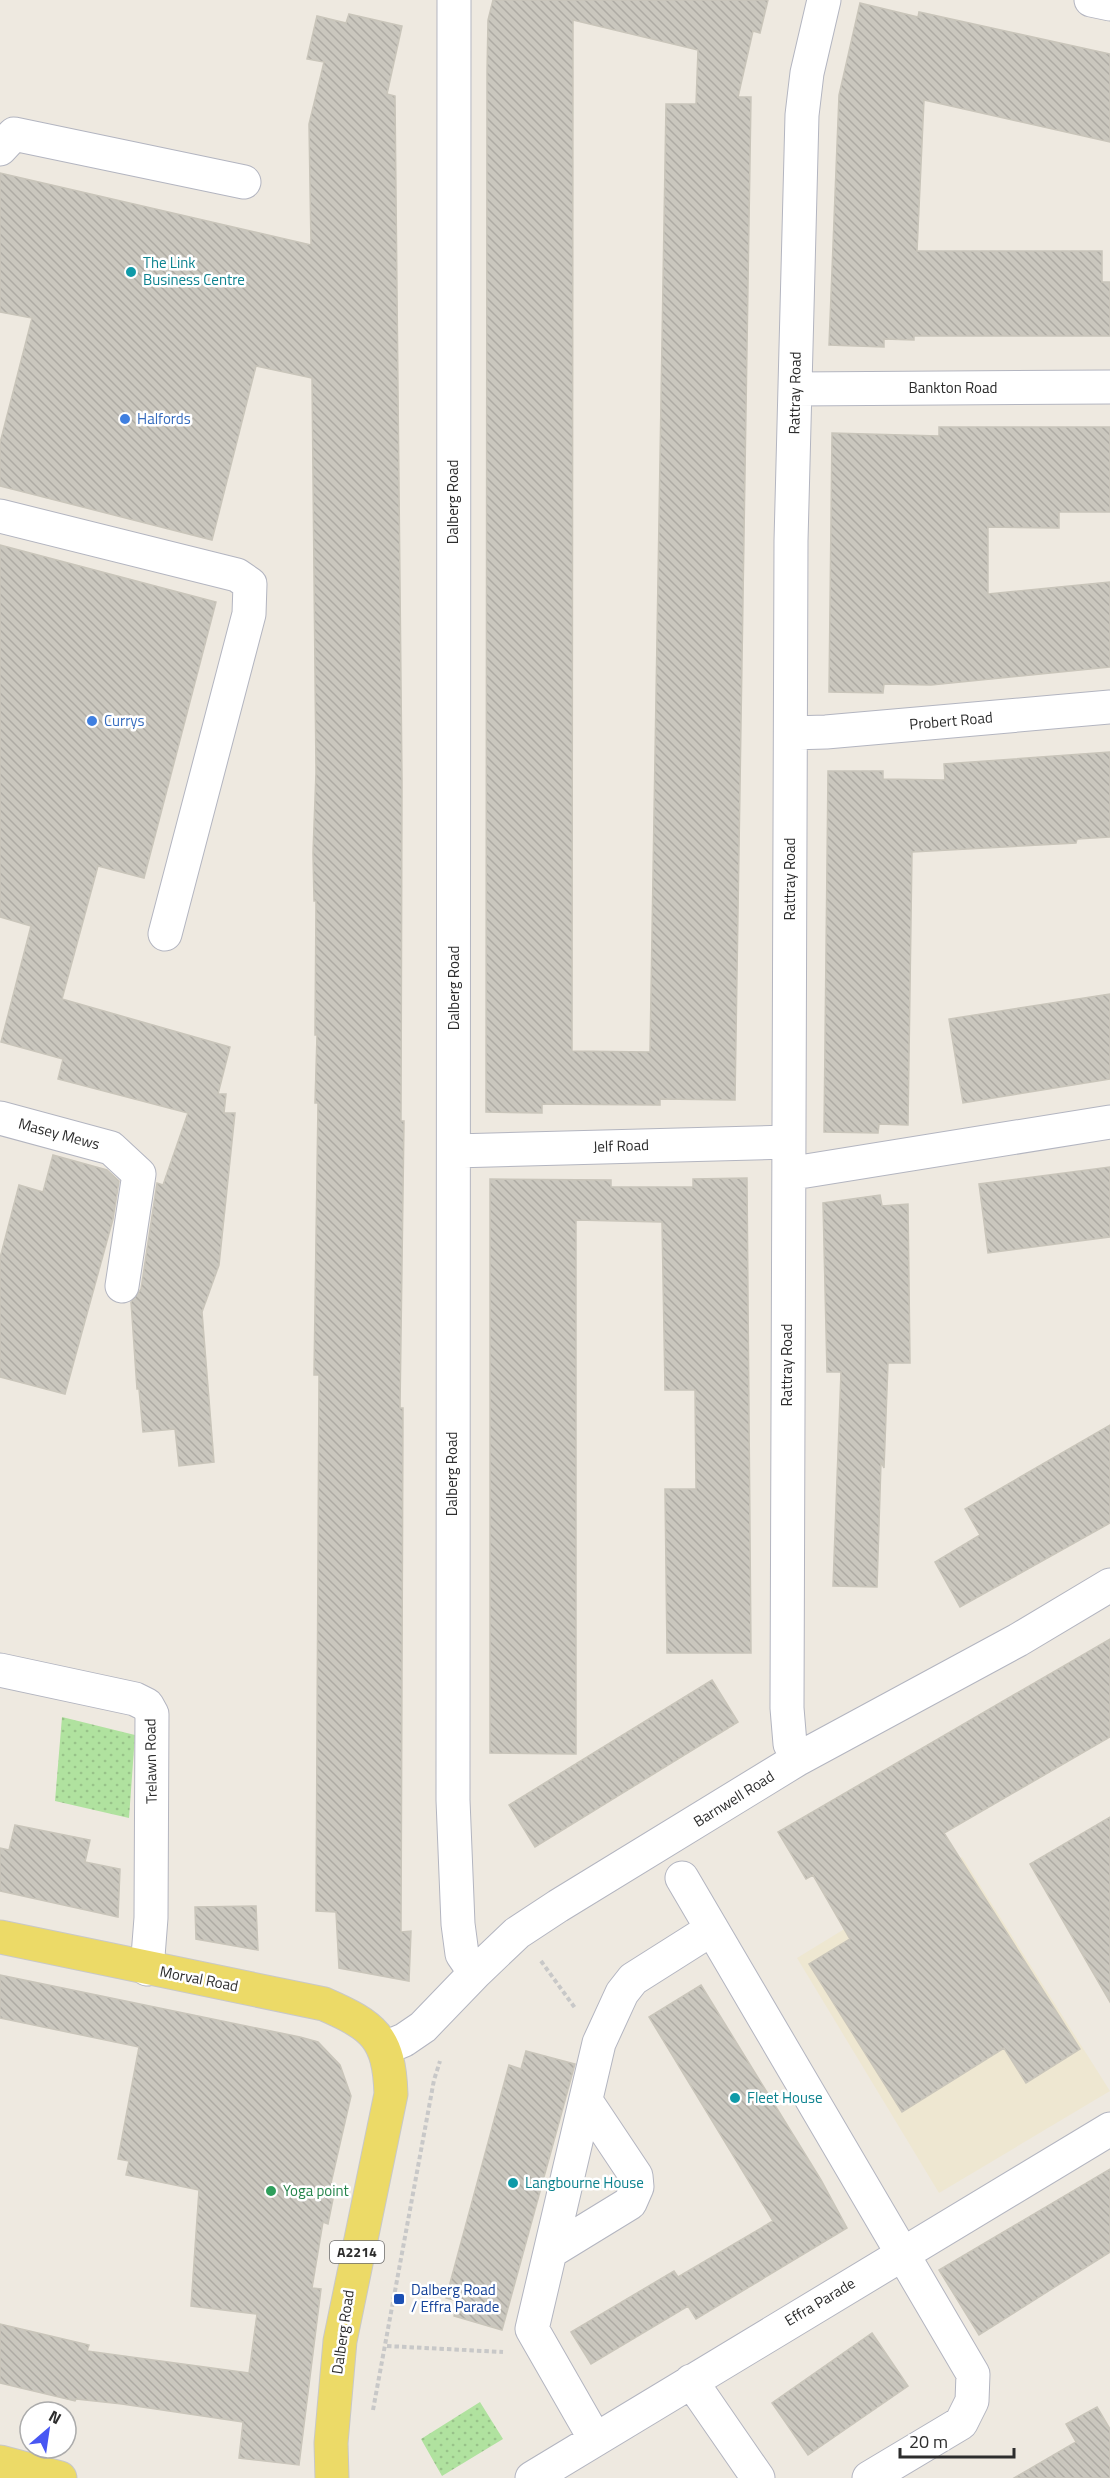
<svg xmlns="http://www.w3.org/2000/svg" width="1110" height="2478" font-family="'Titillium Web',sans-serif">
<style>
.education{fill:#eee7d1}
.park{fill:url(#park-dots)}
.building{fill:url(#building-back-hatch);stroke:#c9c5ba;stroke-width:1.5;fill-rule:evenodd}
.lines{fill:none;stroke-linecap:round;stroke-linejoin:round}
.minor-casing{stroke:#b3b5c0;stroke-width:35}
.major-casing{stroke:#c8c8c8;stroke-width:35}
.path{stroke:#c8c8c8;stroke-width:4;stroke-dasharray:4.5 3;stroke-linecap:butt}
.minor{stroke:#fff;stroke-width:33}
.major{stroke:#ecda67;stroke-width:33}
.culture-dot{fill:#0f9aa8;stroke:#fff;stroke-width:2}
.shop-dot{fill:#3f7fe0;stroke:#fff;stroke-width:2}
.leisure-dot{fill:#2e9e5b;stroke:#fff;stroke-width:2}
.transit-dot{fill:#1a4fb4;stroke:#fff;stroke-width:2}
.labels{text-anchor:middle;stroke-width:5;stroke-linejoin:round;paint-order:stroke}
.shield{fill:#fff;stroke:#6c6c6c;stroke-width:1.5}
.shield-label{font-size:14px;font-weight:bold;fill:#2d2d2d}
.culture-label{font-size:15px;fill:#0d838f;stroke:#fff;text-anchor:start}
.street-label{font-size:15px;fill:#2d2d2d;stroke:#fff}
.shop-label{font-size:15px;fill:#366cbe;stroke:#fff;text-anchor:start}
.leisure-label{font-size:15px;fill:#27864d;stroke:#fff;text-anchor:start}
.transit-label{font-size:15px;fill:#164399;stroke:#fff;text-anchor:start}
</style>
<defs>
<pattern id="park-dots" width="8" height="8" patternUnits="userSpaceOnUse" patternTransform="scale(1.5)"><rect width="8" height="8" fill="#b0e29f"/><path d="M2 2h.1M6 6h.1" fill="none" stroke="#98c289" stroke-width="1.8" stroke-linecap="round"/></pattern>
<pattern id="building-back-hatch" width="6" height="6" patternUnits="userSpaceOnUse" patternTransform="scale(1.5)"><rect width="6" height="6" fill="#cac7be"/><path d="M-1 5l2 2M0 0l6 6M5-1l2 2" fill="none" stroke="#aeaba4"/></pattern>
</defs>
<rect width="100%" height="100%" fill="#eee9e0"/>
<!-- education -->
<path class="education" d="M962,1857L1110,2091L939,2193L797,1958Z"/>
<!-- park -->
<path class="park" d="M62,1717L135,1735L129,1818L55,1801Z
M480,2402L503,2439L442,2476L421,2439Z"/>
<!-- building -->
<path class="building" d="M493,0H768L760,33L753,31L738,97H751L735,1100L660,1099V1105L542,1104V1113L486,1112L487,72L488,20ZM573,20L698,50L696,104H666L650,1052L572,1051Z
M860,3L918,17L919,12L1110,54V142L924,100L917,251H1102V282H1110V336H914V340L884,339V347L829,345L839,95Z
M349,14L402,26L387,94L395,96L402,781L401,1121H404L400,1408H403L401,1932L411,1931L409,1981L339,1968L336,1912L316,1911L319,1375H314L318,1103H315L317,1035H315L316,901H314L313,853L316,772L312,378L256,366L212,540L0,486V443L32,318L0,312V173L311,245L309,124L324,62L307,59L317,16L346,23Z
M939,427H1110V512H1059V528L988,527V594L1110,582V667L931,685L884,684L883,693L829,692L832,433L939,436Z
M0,545L216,602L144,878L98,866L62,999L230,1047L218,1094H226L224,1113H235L219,1265L202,1312L214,1462L179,1466L175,1429L143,1432L139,1389H137L131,1302L141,1289L157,1183L163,1185L188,1113L58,1079L63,1059L1,1042L31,926L0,917Z
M1110,752V837L1077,839L1076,843L912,852L908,1125L879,1124L878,1133L824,1132L828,771H883V779L945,780L944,764Z
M1110,994V1079L963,1103L949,1019Z
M53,1155L107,1170L119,1181L113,1219L65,1394L0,1377V1258L19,1185L43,1192Z
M1110,1167V1237L988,1253L979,1184Z
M747,1178L751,1653H667L665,1489H696L695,1390H665L662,1222L576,1220V1754L490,1753V1179L611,1180V1187H693V1179Z
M880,1195L882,1206L908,1204L910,1363H888L884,1468L881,1462L877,1587L833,1586L841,1372H827L823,1203Z
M1110,1425V1523L960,1607L935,1562L980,1535L965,1509Z
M1110,1639V1737L944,1833L1080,2049L1026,2083L1004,2048L902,2112L809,1964L850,1939L813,1875L806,1879L778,1832Z
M712,1680L738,1722L535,1847L509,1805Z
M1110,1817V2002L1030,1864Z
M15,1825L90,1840L85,1862L120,1869L118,1917L0,1891V1848L9,1850Z
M256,1906L258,1950L196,1939L195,1907Z
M0,1975L300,2037L318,2042L340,2065L351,2096L331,2183L336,2184L328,2224L323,2222L312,2288L321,2289L299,2465L239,2458L243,2422L122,2404L76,2399L75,2401L0,2383V2324L89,2345L87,2351L249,2373L257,2314L191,2306L199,2190L126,2175L129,2161L118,2159L139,2047L0,2018Z
M701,1985L821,2180L847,2228L696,2319L688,2306L591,2364L571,2332L674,2271L678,2277L773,2221L649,2017Z
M526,2051L575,2064L502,2330L454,2316L458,2301L446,2298L509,2065L521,2069Z
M1110,2169V2252L979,2335L939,2270Z
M872,2333L908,2386L808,2455L772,2403Z
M1097,2407L1110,2429V2478H1014L1076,2442L1066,2424Z"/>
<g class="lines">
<defs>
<path id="minor" d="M454,0L453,1800L458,1924L462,1954L475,1973
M1091,0L1110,4
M0,149L14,134L244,182
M795,389L1110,387
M0,516L237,575L250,584L249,614L165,934
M791,733L826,732L1110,707
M0,1118L111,1148L139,1174L122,1286
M454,1151L788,1142
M789,1172L806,1171L1110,1122
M0,1670L135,1699L147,1705L152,1714L151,1918L147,1969
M798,1759L790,1744L787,1708L791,541L802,115L807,73L824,0
M682,1878L973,2374L972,2401L961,2423L869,2478
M385,2048L404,2040L423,2027L475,1973L517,1933L558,1906L798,1759L1018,1640L1110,1585
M550,2252L630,2203L637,2187L636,2176L586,2101
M691,2381L758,2478
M595,2439L532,2329L599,2043L622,1993L633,1979L712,1929
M532,2478L1110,2129"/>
<path id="major" d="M0,1937L324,2004C374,2026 389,2037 391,2094L340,2341L331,2443L332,2478
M0,2462L60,2478"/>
</defs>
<!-- minor casing -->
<use href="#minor" class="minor-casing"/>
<!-- major casing -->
<use href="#major" class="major-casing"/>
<!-- path -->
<path class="path" d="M541,1961L575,2008
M387,2346L503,2352
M373,2410L434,2080L440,2061"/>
<!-- minor -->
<use href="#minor" class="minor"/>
<!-- major -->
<use href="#major" class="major"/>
</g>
<!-- markers -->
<g class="culture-dot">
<circle cx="131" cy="272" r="6"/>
<circle cx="735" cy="2098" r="6"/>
<circle cx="513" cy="2183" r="6"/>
</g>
<g class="shop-dot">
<circle cx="125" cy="419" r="6"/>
<circle cx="92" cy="721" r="6"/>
</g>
<circle class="leisure-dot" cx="271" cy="2191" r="6"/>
<rect class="transit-dot" x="393" y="2293" width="12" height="12" rx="3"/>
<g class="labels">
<!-- shield labels -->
<rect class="shield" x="330" y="2241" width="54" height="22" rx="4.5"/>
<g class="shield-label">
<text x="357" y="2257">A2214</text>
</g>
<!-- culture labels -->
<g class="culture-label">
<text x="143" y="268">The Link<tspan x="143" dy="17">Business Centre</tspan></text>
<text x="747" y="2103">Fleet House</text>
<text x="525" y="2188">Langbourne House</text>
</g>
<!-- street labels -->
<g class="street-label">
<text x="953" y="393">Bankton Road</text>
<text transform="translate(795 393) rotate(-89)" y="5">Rattray Road</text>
<text transform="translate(453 502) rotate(-90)" y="5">Dalberg Road</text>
<text transform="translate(951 721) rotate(-5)" y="5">Probert Road</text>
<text transform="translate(790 879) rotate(-90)" y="5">Rattray Road</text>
<text transform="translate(454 988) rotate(-90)" y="5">Dalberg Road</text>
<text transform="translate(59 1134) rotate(15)" y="5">Masey Mews</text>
<text transform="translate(621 1146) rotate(-2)" y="5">Jelf Road</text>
<text transform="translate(787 1365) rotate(-90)" y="5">Rattray Road</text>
<text transform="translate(452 1474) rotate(-90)" y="5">Dalberg Road</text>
<text transform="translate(151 1761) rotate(-91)" y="5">Trelawn Road</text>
<text transform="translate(734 1799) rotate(-32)" y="5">Barnwell Road</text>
<text transform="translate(199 1979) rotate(11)" y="5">Morval Road</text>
<text transform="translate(820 2302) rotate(-31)" y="5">Effra Parade</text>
<text transform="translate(343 2332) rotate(-82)" y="5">Dalberg Road</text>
</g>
<!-- shop labels -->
<g class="shop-label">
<text x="137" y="424">Halfords</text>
<text x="104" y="726">Currys</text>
</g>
<!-- leisure labels -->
<g class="leisure-label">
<text x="283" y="2196">Yoga point</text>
</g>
<!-- transit labels -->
<g class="transit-label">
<text x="411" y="2295">Dalberg Road<tspan x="411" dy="17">/ Effra Parade</tspan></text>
</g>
</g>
<!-- north arrow -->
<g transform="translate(48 2430) rotate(29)"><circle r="28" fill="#ffffff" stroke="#ababab" stroke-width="1.5"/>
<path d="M0-4.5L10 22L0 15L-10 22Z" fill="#4857f3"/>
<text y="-9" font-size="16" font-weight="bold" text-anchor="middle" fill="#2d2d2d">N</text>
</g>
<!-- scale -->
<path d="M900 2448v9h114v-9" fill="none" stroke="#2d2d2d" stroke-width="3"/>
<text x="909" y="2448" font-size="18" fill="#2d2d2d" stroke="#ffffff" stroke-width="4.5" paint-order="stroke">20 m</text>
</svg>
